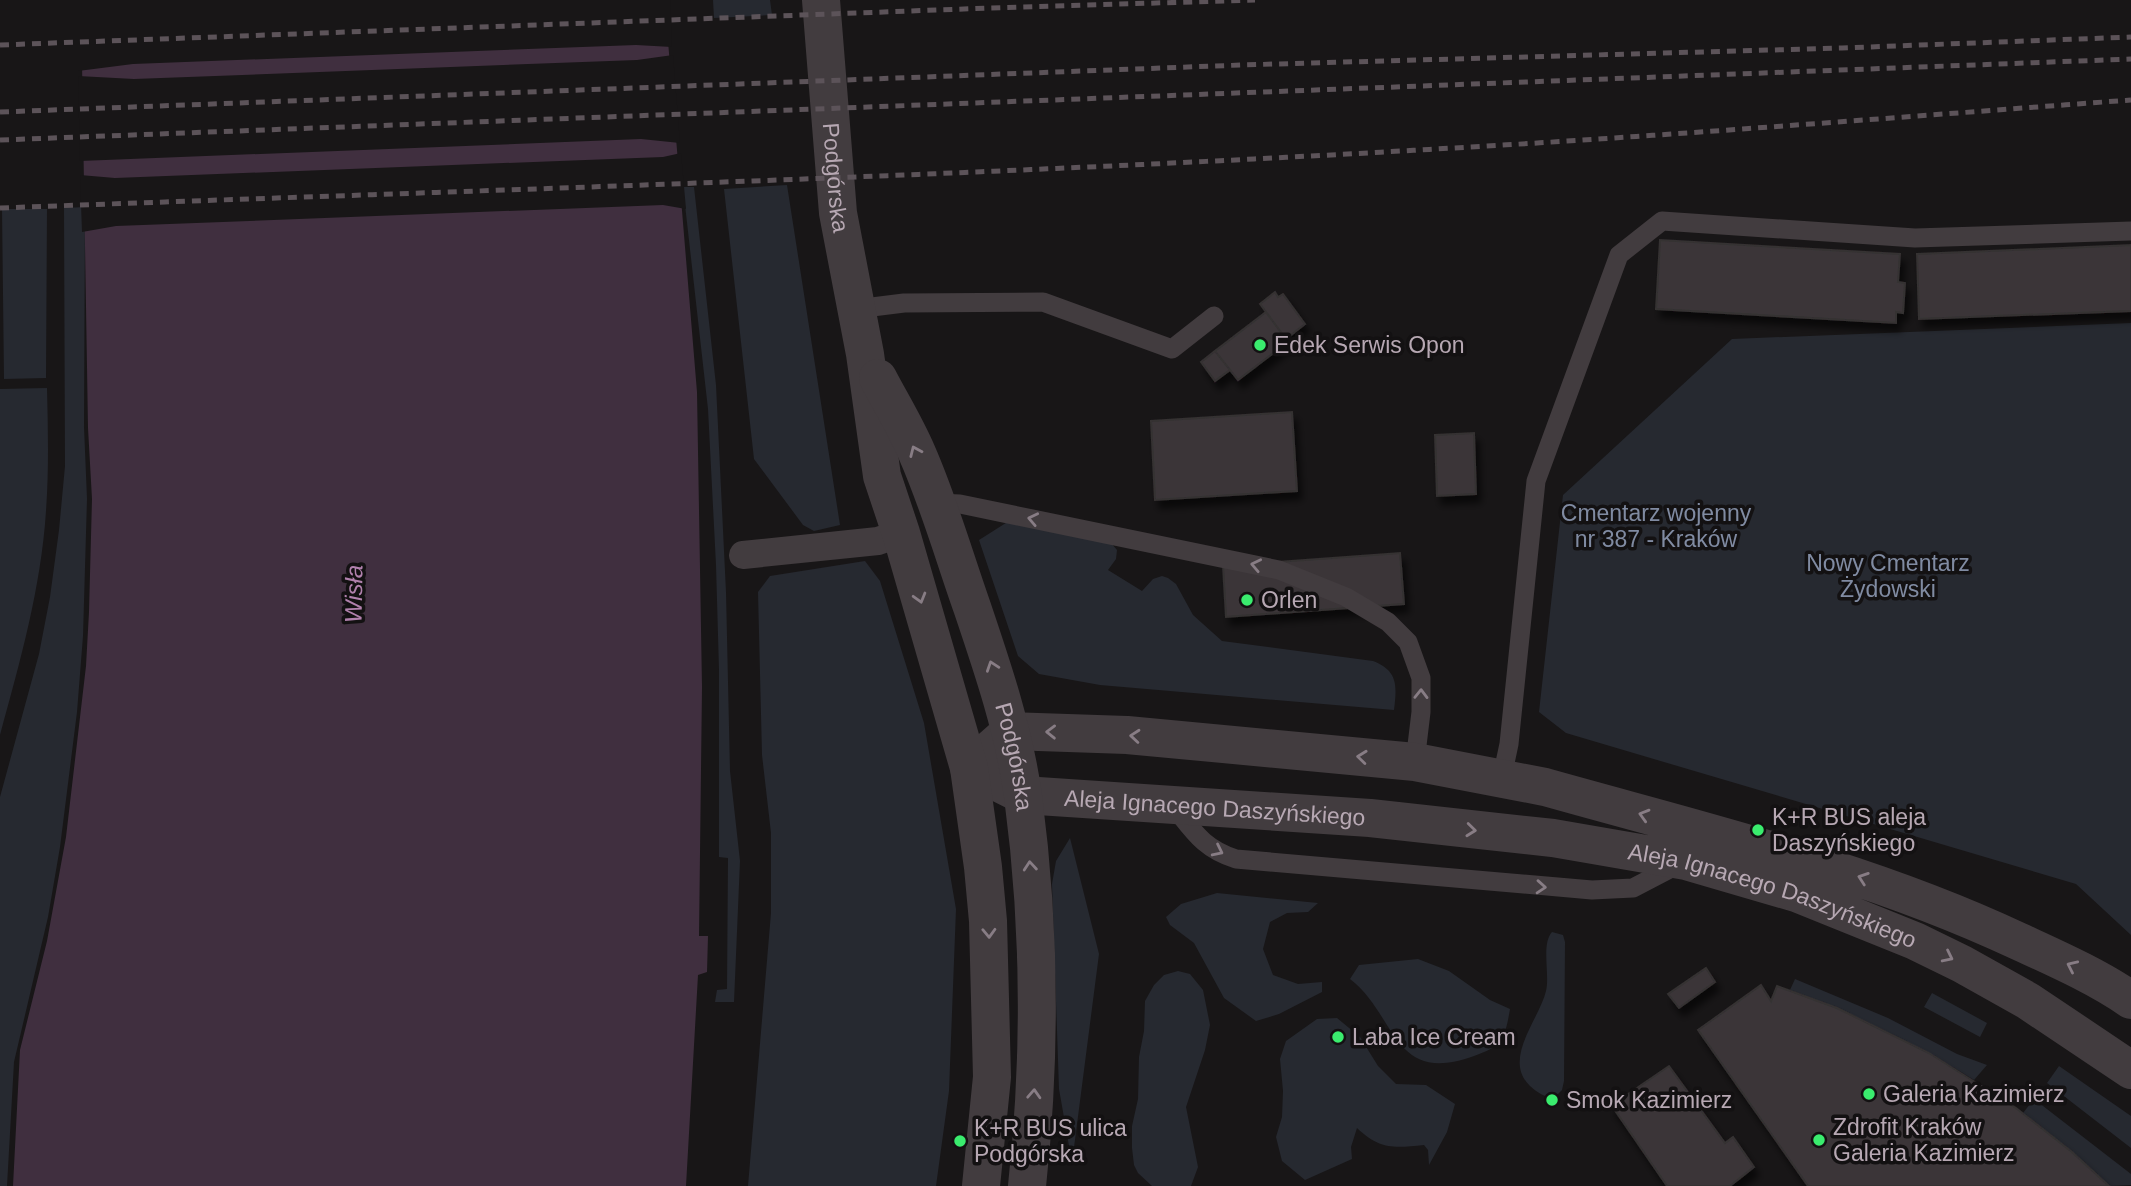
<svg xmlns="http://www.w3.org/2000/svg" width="2131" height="1186" font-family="Helvetica,sans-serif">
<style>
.green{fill:#262930}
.water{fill:#402f3f}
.pier{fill:#181617}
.building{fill:#3a3638;stroke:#343031;stroke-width:2;filter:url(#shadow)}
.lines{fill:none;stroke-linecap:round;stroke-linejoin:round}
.service{stroke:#423c3f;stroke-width:19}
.pedestrian{stroke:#423c3f;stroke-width:28}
.minor{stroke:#423c3f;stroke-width:38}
.tertiary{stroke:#423c3f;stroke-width:38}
.rail{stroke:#5c5359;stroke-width:5;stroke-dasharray:9 7;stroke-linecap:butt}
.oneway{stroke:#887d85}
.poi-dot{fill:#3aec6e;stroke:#131112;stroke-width:2.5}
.labels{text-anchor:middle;stroke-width:7;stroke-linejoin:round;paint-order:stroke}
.street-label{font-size:23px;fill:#b7a8b3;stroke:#131112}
.poi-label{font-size:23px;fill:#b7a8b3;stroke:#131112;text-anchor:start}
.park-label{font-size:23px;fill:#808ba2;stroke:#131112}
.water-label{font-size:24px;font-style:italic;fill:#b181ad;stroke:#131112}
</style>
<defs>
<filter id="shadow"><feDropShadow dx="4.5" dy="8" stdDeviation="3.5" flood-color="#0009"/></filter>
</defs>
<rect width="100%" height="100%" fill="#181617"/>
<!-- green -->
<path class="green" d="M713,0H770L772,15L714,18Z
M787,185L840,525L814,531L803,525L754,459L724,189Z
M683,187H694L716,385L726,592L730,771L740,861L734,1002H715L717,990L727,989L728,858L719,857V670L716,565L708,409Z
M85,207L84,427L87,499L83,636L77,712L60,847L48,917L14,1062L7,1186H0V797L39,654L50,597L59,530L65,466L64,208Z
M2,209H47L46,378L4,379Z
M2131,323V935L2076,884L1566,733L1539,712L1563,495L1732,339Z
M47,388C48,429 49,470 46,511C41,588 20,662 0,735V389Z
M1009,521L1111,543L1117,550L1116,559L1108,570L1142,591L1153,579L1162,576L1168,578L1176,584L1193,615L1222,641L1373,661C1398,671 1397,685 1394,710L1100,685L1039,674L1018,656L979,540Z
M865,561L880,581L924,723L956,909L949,1091L936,1186H748L771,913V833L762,755L758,592L770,576Z
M1070,838L1099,954L1072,1163L1059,1089L1052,884L1056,861Z
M1217,893L1318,903L1308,912L1287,913L1270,922L1263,949L1273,975L1298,984L1322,982V992L1279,1014L1256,1021L1224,998L1194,943L1170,925L1166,917L1181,904Z
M1552,932L1563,935L1565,942L1564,1081L1562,1090L1554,1098C1544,1097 1538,1093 1530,1086C1502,1059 1539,1020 1546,991C1550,975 1541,944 1552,932Z
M1418,959L1449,971L1490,1000L1510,1009C1505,1038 1503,1046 1474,1056C1392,1086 1397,1015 1350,979L1359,965Z
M1178,971L1190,974L1203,990L1210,1025L1205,1050L1186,1107L1198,1167L1191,1186H1152L1138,1173L1134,1165L1132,1148V1126L1138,1099L1139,1057L1144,1031L1145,1001L1154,985L1164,975Z
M1795,979L1888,1018L1957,1054L1987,1065L1974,1080C1916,1043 1854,1015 1790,990Z
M1932,993L1987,1023L1980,1037L1924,1007Z
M1337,1018L1360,1037L1378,1066L1396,1084L1426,1085L1455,1104L1447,1132L1429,1165L1428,1150L1424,1145C1394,1148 1380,1150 1357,1128L1351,1147L1352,1159L1305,1180L1282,1161L1276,1137L1282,1117L1283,1091L1280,1059L1286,1041L1317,1019Z
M2059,1066L2131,1116V1148L2047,1083Z
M2034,1099L2131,1174V1185L2109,1186L2072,1152L2023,1113Z"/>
<!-- water -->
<path class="water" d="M99,0L668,41L697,392L702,687L699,936H708L707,972L698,975L686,1186H13L20,1050L47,941L66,837L86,666L89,612L92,499L88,428L81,2Z"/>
<!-- pier -->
<path class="pier" d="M78,0H670L672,47L636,45L133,64L78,71Z
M673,55L680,143L641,139L80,161L78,76L134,79L637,60Z
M681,153L686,209L663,205L116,226L82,232L80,175L115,178L663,157Z"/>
<!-- building -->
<path class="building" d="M1660,240L1900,254L1898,282L1905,283L1903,313L1896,312V323L1656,309Z
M2131,245V311L1919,319L1917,254Z
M1275,292L1278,297L1283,294L1305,324L1286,339L1260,304Z
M1266,312L1288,342L1238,380L1215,351Z
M1215,351L1230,370L1215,381L1201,362Z
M1292,412L1297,491L1155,500L1151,421Z
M1474,433L1476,494L1437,496L1435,435Z
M1400,553L1404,604L1226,617L1223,566Z
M1706,968L1715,982L1679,1008L1668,994Z
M1761,985L1771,1001L1777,986L1837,1008L1929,1053L2016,1108L2072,1152L2109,1186H1808L1698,1030Z
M1669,1066L1725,1143L1733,1137L1754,1167L1730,1186H1667L1614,1109H1612V1105Z"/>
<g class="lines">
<!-- service -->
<path class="service" d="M856,309L904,303L1043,302L1172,349L1214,316
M936,503L960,504L1279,570L1346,597L1388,622L1408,642L1421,678V712L1415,762
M1502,777L1509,744L1536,481L1619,255L1662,221L1915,238L2131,231
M1174,807C1194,832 1204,849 1236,859L1592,890L1633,888L1679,864"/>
<!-- pedestrian -->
<path class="pedestrian" d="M743,555L878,541L901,533"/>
<!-- minor -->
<path class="minor" id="s1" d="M2131,1000C2096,976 2057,959 2018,941C1867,870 1705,832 1545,787L1415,762L1127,735L1011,731L969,768L1023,795L1370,818L1553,838L1686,861L1796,893L1915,941L1962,964L2028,1001L2131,1070"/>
<!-- tertiary -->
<g class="tertiary">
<path id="s2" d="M821,0L838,213L865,354L882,476L901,533L969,768L983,867L988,921L992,1077L981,1186"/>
<path id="s3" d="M878,378C891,403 906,427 917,453C939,503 954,556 972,607C993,669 1014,731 1023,796C1040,924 1041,1057 1027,1186"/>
</g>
<!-- rail -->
<path class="rail" d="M0,45L990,8L1255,0
M0,112L1241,65L1842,48L2131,37
M0,140L2131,59
M0,208C479,190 958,177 1436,149C1668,136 1899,117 2131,100"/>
</g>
<!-- one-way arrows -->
<defs><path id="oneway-chevron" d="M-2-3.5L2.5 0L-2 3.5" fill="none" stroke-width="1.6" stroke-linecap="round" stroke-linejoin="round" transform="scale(1.75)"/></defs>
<g class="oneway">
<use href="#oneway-chevron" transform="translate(915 451) rotate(-114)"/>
<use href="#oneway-chevron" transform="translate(1033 519) rotate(-168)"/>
<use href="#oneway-chevron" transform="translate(1256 565) rotate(-168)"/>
<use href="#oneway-chevron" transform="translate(920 598) rotate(74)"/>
<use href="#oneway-chevron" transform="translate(992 666) rotate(-109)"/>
<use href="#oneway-chevron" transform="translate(1421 694) rotate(-89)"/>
<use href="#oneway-chevron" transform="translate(1051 732) rotate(-179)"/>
<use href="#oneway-chevron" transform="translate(1135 736) rotate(-175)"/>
<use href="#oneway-chevron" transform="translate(1362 757) rotate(-174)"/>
<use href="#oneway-chevron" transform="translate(1644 815) rotate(-164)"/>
<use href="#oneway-chevron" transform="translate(1471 830) rotate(6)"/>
<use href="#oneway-chevron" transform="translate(1218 851) rotate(26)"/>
<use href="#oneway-chevron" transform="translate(1030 866) rotate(-95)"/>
<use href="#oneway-chevron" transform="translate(1863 878) rotate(-161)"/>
<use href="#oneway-chevron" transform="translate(1541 887) rotate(4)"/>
<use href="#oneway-chevron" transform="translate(989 933) rotate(88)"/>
<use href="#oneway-chevron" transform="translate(1948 957) rotate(26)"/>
<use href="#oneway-chevron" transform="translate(2072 966) rotate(-155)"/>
<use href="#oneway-chevron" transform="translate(1034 1094) rotate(-87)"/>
</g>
<!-- markers -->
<g class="poi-dot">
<circle cx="1260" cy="345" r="7"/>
<circle cx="1247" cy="600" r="7"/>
<circle cx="1758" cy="830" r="7"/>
<circle cx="1338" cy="1037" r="7"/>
<circle cx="1869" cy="1094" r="7"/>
<circle cx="1552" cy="1100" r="7"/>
<circle cx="1819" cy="1140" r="7"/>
<circle cx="960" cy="1141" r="7"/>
</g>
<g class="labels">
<!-- street labels -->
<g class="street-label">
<text dy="8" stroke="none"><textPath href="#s2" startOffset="178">Podgórska</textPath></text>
<text dy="8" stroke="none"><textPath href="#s3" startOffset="404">Podgórska</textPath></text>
<text dy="8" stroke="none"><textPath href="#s1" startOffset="1472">Aleja Ignacego Daszyńskiego</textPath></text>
<text dy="8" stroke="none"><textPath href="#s1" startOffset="2039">Aleja Ignacego Daszyńskiego</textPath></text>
</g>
<!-- poi labels -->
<g class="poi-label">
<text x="1274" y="353">Edek Serwis Opon</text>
<text x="1261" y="608">Orlen</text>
<text x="1772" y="825">K+R BUS aleja<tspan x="1772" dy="26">Daszyńskiego</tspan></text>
<text x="1352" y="1045">Laba Ice Cream</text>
<text x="1883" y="1102">Galeria Kazimierz</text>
<text x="1566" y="1108">Smok Kazimierz</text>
<text x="1833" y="1135">Zdrofit Kraków<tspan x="1833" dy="26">Galeria Kazimierz</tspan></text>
<text x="974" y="1136">K+R BUS ulica<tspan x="974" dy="26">Podgórska</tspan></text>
</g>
<!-- park labels -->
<g class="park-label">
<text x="1656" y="521">Cmentarz wojenny<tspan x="1656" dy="26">nr 387 - Kraków</tspan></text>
<text x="1888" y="571">Nowy Cmentarz<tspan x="1888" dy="26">Żydowski</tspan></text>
</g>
<!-- water labels -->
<g class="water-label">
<text transform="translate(354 594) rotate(-89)" y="8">Wisła</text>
</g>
</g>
</svg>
